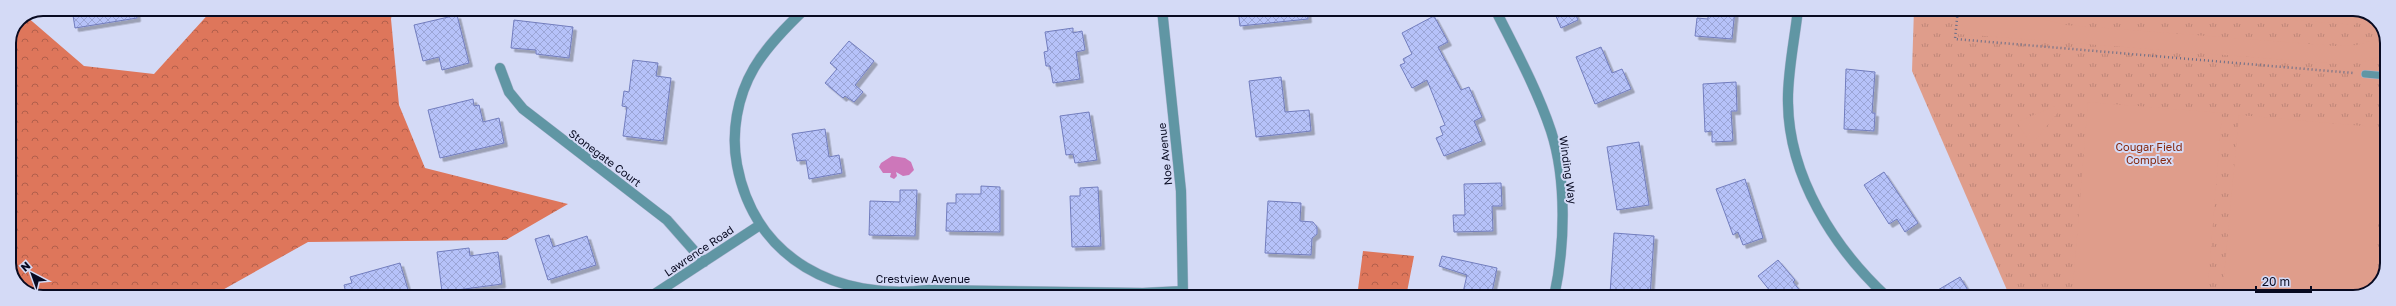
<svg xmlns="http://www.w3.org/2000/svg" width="2396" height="306" font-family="'Golos Text',sans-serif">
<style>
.grass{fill:url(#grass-tufts)}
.forest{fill:url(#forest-crowns)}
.garden{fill:#df9d8b}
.water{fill:#cd77ba}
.building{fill:url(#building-cross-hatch);stroke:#727dbd;filter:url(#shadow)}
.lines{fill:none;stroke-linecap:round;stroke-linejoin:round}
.lane-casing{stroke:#afb5d0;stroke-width:8}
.street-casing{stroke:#afb5d0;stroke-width:11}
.path{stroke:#696d87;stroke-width:2.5;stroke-dasharray:1 3;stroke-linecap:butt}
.lane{stroke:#6096a4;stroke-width:7}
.street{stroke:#6096a4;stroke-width:10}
.labels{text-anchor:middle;stroke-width:4;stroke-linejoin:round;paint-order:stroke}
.park-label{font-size:11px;fill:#85280e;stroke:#d4daf6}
.street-label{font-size:11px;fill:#080a21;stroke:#d4daf6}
.rim{fill:none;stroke:#080a21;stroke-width:2}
</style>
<defs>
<pattern id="grass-tufts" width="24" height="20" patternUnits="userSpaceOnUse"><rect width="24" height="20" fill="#df9d8b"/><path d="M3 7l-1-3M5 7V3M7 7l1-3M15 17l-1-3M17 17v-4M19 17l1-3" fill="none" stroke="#be8678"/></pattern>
<pattern id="forest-crowns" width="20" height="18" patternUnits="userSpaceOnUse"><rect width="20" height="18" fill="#de765b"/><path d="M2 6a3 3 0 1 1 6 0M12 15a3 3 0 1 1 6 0" fill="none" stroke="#b25f4b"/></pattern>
<pattern id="building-cross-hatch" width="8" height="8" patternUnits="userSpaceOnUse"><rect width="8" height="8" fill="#b6c2f9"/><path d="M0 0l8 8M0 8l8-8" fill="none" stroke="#9ba5d5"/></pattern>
<filter id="shadow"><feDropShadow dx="3.5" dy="3.5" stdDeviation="0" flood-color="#0004"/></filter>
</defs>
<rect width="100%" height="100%" fill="#d4daf6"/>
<!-- grass -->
<path class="grass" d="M1914,9H2357L2377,19L2387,39V267L2375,288L2353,297H2010L1912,71Z"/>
<!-- forest -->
<path class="forest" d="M213,9H393L391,19L399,105L425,168L568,204L506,240L308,242L210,297H39L19,287L9,267V43L19,19L26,16L84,66L154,74Z
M1363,251L1414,256L1406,297H1357Z"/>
<!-- garden -->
<path class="garden" d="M1997,9H2024L2042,19L2066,25L2336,46L2357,45L2385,36L2387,55L2362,62L2340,64L1959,34L1961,16L2008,20Z
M2153,9H2357L2356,25Z
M2088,102L2222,113L2207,297H2072Z
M2055,106V109L2060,110L2033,143L2028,140L2017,122Z
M2239,115L2387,128L2372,290L2353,297H2222Z"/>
<!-- water -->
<path class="water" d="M892,156L905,158L911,162L914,170L909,175L903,176L896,172L897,176L894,179L890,177L891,173H883L879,167L881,163Z"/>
<!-- building -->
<path class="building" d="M72,9H136L137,18L75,28Z
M1238,9H1307L1308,19L1240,26Z
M1553,9H1573L1578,20L1561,28Z
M1708,9H1735L1732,39L1695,36L1697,18L1708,19Z
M457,15L469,63L442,70L439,57L423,61L414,25Z
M1434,16L1448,42L1438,47L1461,90L1469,87L1482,117L1474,121L1482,141L1444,156L1436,138L1443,135L1440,127L1445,125L1427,80L1412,88L1400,65L1405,63L1403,59L1412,54L1402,33Z
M514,20L573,27L569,58L536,54V50L511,48Z
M1073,28V33L1082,31L1085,50L1076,52L1080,79L1053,83L1050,66H1046L1044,52L1048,51L1045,32Z
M849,41L874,61L855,85L863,92L854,102L845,96L843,98L825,83L837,69L830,63Z
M1601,47L1612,73L1622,69L1631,89L1595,104L1576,57Z
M633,60L658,63L656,76L671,78L663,141L623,136L627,107L622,106L624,91L629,92Z
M1846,69L1875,72L1872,113H1875L1874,131L1844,129Z
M1281,77L1285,112L1309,110L1311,131L1256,137L1249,81Z
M1736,82L1737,111H1731L1733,141L1712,142V131L1705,132L1703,84Z
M473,99L474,106L479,105L483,122L499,118L504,143L440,158L428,110Z
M1089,112L1097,160L1075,163L1073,154L1066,155L1060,116Z
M825,129L829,157L839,155L842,173L809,179L806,160L797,161L792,134Z
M1639,142L1649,205L1617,210L1607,147Z
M1884,172L1918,223L1905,232L1897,219L1889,224L1864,185Z
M1745,179L1763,238L1743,245L1738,232L1733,235L1716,189Z
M1501,183L1502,206H1492L1493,231L1454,232L1453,215H1465L1464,184Z
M981,186L1000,187V232L946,231L947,203H956V194H981Z
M1098,187L1101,246L1072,247L1070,196H1080V188Z
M900,190H917L915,236L869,235L870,201L900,202Z
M1268,201L1301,203L1300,221L1313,222L1317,227V234L1312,238L1311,255L1265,253Z
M1614,233L1654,236L1650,297L1610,294Z
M549,235L553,247L587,236L596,265L548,280L535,239Z
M469,248L470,256L498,252L502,284L442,292L437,252Z
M1442,256L1497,268L1491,297H1462L1467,275L1439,266Z
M1778,260L1795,280L1793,282L1805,297H1775L1758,276Z
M400,263L409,293L396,297H347L344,285L352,283L350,277Z
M1960,277L1972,297H1926Z"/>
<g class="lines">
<defs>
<path id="lane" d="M2365,74L2387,76"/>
<path id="street" d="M805,9C786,27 767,46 754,68C737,97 731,133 737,165C755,260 838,301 928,290L1143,293L1183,291
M1162,9L1181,191L1183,296
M1495,9C1515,49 1537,89 1551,131C1567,180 1565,247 1554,297
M1798,9C1795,38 1787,74 1788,103C1789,177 1834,248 1887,297
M500,68L509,92L523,109L667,220L704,262
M650,297L760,225"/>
</defs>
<!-- lane casing -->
<use href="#lane" class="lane-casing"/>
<!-- street casing -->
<use href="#street" class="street-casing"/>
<!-- path -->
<path class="path" d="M1958,9L1955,39L2353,73"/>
<!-- lane -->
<use href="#lane" class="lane"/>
<!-- street -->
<use href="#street" class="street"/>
</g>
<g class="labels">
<!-- park labels -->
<g class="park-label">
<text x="2149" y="151">Cougar Field<tspan x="2149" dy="13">Complex</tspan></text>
</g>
<!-- street labels -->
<g class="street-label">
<text transform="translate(1165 154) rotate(-96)" y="4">Noe Avenue</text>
<text transform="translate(605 158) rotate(37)" y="4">Stonegate Court</text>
<text transform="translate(1568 170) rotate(82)" y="4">Winding Way</text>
<text transform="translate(699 251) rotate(-34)" y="4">Lawrence Road</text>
<text x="923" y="283">Crestview Avenue</text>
</g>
</g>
<!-- crop -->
<path d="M0 0H2396V306H0ZM43 16H2353A27 27 0 0 1 2380 43V263A27 27 0 0 1 2353 290H43A27 27 0 0 1 16 263V43A27 27 0 0 1 43 16Z" fill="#d4daf6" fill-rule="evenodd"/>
<path class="rim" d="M43 16H2353A27 27 0 0 1 2380 43V263A27 27 0 0 1 2353 290H43A27 27 0 0 1 16 263V43A27 27 0 0 1 43 16Z"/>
<!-- north arrow -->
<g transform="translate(32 274) rotate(319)" stroke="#d4daf6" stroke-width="3" paint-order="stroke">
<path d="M0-3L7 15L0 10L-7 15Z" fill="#080a21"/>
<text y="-6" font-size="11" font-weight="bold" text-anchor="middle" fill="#080a21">N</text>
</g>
<!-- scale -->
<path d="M2256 286v6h55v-6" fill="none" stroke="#080a21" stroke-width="2"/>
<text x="2262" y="286" font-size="12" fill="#080a21" stroke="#d4daf6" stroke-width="3" paint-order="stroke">20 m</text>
</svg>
